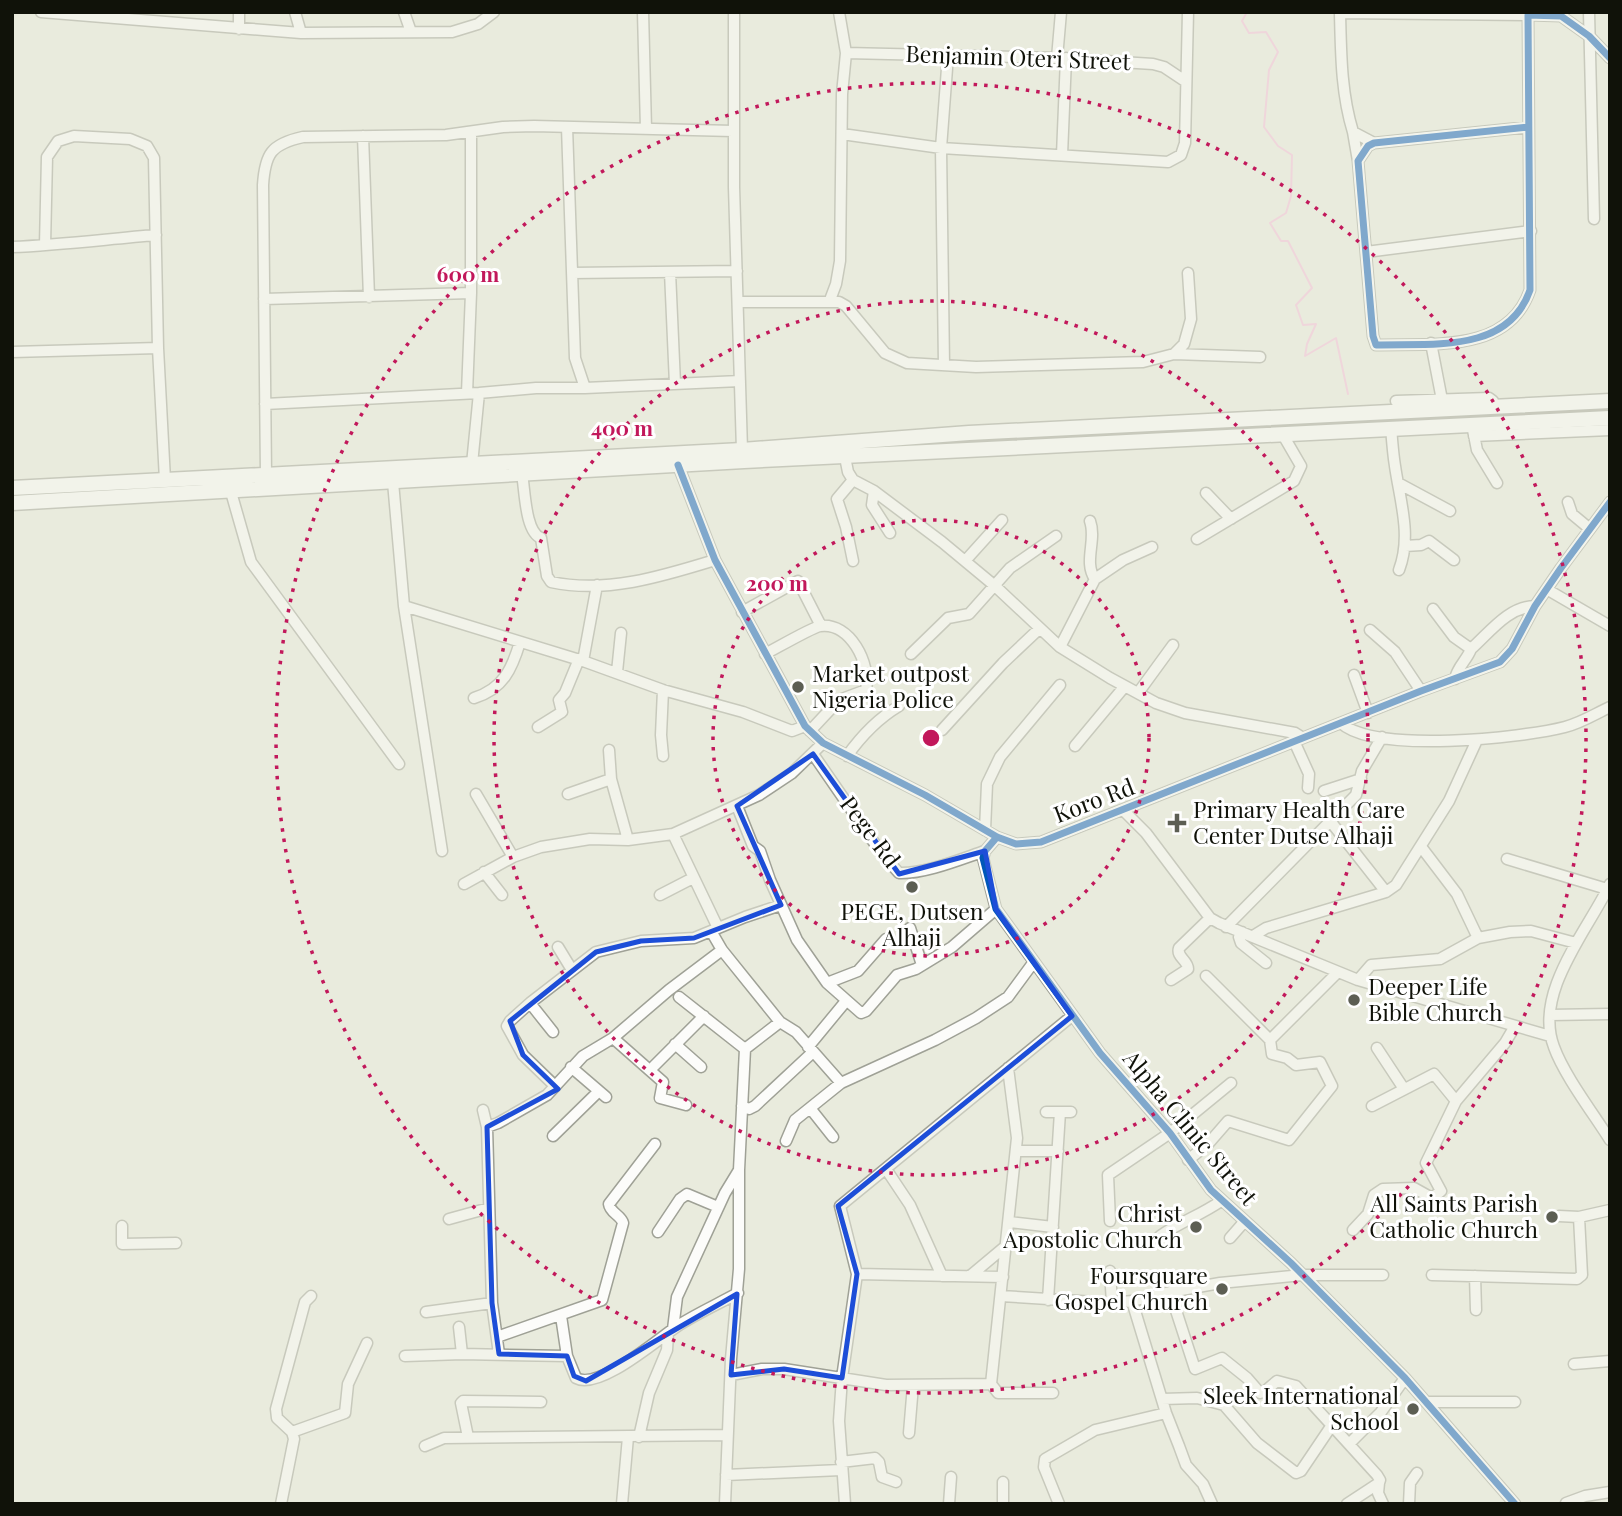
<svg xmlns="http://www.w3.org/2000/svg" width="1622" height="1516" font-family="'Playfair Display',serif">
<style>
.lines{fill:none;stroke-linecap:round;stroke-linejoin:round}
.stream{stroke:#f7bcda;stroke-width:2}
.minor-casing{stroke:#9fa196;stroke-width:13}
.major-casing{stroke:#9fa196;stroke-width:17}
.minor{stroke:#fcfcfa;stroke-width:10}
.major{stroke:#fcfcfa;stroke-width:14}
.cycleway-casing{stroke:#fff;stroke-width:11}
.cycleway{stroke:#0057b8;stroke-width:7}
.marked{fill:none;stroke:#1d4ed8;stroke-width:5;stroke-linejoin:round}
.ring{fill:none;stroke:#c2185b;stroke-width:3.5;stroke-dasharray:3.5 7}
.poi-dot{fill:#5c5e53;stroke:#fff;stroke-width:2.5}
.labels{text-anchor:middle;stroke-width:6;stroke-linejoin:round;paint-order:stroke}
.street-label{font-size:23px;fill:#101209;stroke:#fff}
.poi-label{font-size:23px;fill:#101209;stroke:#fff;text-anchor:end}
.centre{fill:#c2185b;stroke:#fff;stroke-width:3.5}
.ring-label{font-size:21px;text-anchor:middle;font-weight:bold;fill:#c2185b;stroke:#fff;stroke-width:6;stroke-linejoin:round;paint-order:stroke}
</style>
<rect width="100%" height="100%" fill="#e9ebdd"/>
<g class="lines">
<!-- stream -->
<path class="stream" d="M1247,12L1242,21L1249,33L1266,32L1278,52L1269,70L1264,127L1278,146L1292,155L1291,196L1286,213L1270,223L1281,241H1288L1312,288L1296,305L1303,325L1316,324L1307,344L1305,356L1336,338L1348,394"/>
<defs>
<path id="minor" d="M41,12L301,33L452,32L478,24L494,12
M239,12V29
M295,12L301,33
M404,12L411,32
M643,12L646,129
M734,12V187L742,450
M1589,12L1594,219
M846,53L1057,58L1153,64L1164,67L1185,81
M1057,58L1061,12
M567,127L575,358L585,388
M1528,127L1374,143L1368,146L1358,161L1373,336L1376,345C1431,343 1508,354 1530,290L1528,15L1561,16L1589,36L1610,58
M1353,132L1358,161
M842,134L941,148L1168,162L1181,155L1185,143L1188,12
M363,136L369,297
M1374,143L1353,132C1341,93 1341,53 1340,13L1528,15
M1062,155L1066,58
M45,245L47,157L58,141L74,136L130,139L147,146L154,158L158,348L165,480
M12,247C60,245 107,239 156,235
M1366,252L1531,231
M670,272L675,384
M572,273L737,271
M264,299L471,293
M830,300L836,284L840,261L842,94L846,53L839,12
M738,302H839L846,306L885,353L907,363L976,367L1143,362L1174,354L1184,344L1191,319L1188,273
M1431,343L1442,400
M12,352L158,348
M1174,354L1260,357
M944,365L941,148L948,55
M467,393L471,293V132
M1396,401L1489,398L1493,401V407
M265,404L479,393L536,388H585L740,381
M1391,427C1392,440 1393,454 1395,466C1400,501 1412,536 1399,570
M1473,430L1477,450L1497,483
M1474,436L1610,430
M845,457L848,472L853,480L874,491L942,542L995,586L1060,647L1110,678L1156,703L1185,713L1295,733L1303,738
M472,464L479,393
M678,465L715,560L805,726L823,743L925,795L997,837L1016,844L1041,842L1421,691L1500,662L1512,649L1535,606L1561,568L1610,502
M522,474C525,490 525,532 541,538L547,576L551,582C606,594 663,576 715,560
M266,475L263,185C265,154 271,144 303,137L446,135L503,127L534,126L733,131
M393,482L404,606L442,851
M1398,483L1450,511
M874,491L872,505L890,533
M231,492L251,562L399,764
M1206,493L1231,519
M1568,502L1572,514L1590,529
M1090,521C1097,540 1083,562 1095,579
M1197,539L1294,481L1301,466L1283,435
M1405,546L1421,545L1429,541L1454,560
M853,561L846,527L837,499L853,480
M965,561L1002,520
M1548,590L1610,626
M404,606L583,661L663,690L743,712L792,731L805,726
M1433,609L1454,637L1471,649C1467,660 1457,667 1455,679
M742,612L798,581L821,626
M1370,630L1395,652L1421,691
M1060,647L1095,579L1123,560L1152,547
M1471,649C1491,631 1508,607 1535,606
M765,654C775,649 811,628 820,626C850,622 871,663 866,690L839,700L810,731
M911,654L948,618L969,614L1010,568L1056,536
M583,661L597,585
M617,672L621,633
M1354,675L1368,713
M1138,693L1173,645
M474,698C503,689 512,669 520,642
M1341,723C1374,754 1522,738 1565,727C1581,723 1595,714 1610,707
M538,727L562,712L559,700L565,693L579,659
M942,730L1003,663L1039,629
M1294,741L1309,774L1308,788
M1075,746L1125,686
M609,750L611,779L628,840
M813,754L882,854L899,873C925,874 961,859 985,851
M663,756L661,735L663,690
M847,756C862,735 877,719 899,706
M1324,791L1361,779
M476,794L513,857
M568,794L611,779
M737,806L753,846L760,851L770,880L797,940L827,983L861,1013L866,1011L897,975L916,969L952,947L996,909
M1124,811L1146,833L1210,918L1219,923L1358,980L1550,1036
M1331,822L1386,892
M985,830L987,784L1000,757L1060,685
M673,834L718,928
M997,837L985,851L983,858L996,909L1100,1053L1170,1133L1211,1190L1291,1263L1405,1378L1515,1504
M1422,848L1457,894L1478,938
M1507,859L1607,889
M484,872L502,895
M464,884L513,857L541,847L590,839L628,840L673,834L759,795L792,773L823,743
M1610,884C1588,930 1533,993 1554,1047C1564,1075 1593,1113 1610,1140
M660,895L693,878
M1226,927L1356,795L1362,771L1382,737
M910,928L922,965
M711,931L722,950L780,1022L796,1032L841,1083
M1242,932L1239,937L1241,943L1266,963
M1253,936L1266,928L1386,892L1396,885L1449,801L1477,740
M558,947L572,970
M1171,980L1188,969C1188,960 1176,957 1179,948L1210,918
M1358,980L1371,965L1440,959L1478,938L1510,932L1531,931L1576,943
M827,983L858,971L886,939
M679,997L745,1049
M530,1003L553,1032
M1550,1015L1610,1014
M613,1038L663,1082L660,1098L686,1105
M1270,1040L1338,972
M675,1044L701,1067
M808,1047L846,1001
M1377,1048L1404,1089
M745,1049L780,1022
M654,1066L704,1016
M571,1067L606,1097
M1008,1068L1017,1138L991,1384L998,1393H1053
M555,1086L523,1055L507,1026L510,1021L530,1003L596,952L641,941L694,938L745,917L781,905
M742,1106L749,1109L755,1106L813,1052
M1372,1106L1434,1074L1456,1101
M810,1108L833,1137
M483,1110L487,1127L492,1303L499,1354
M1046,1112H1071
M487,1127L498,1123L547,1095L583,1056L613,1038L669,990L722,950
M553,1136L599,1091
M786,1141L795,1120L841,1083L935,1040L976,1018L1008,997L1033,963
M1017,1151H1058
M1188,1160L1208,1144L1228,1121L1289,1140L1332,1086L1320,1062L1296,1065L1287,1058L1272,1054L1270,1040L1206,976
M886,1169L910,1205L942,1276
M1559,1216L1579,1217L1610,1210
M449,1219L489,1208
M1110,1221L1108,1175L1170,1133L1231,1083
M1010,1222L1053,1227
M122,1226V1244L176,1243
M1353,1230L1368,1214L1374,1195L1383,1189L1414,1188L1432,1198L1441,1191L1426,1163L1456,1101L1505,1043L1515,1026
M658,1232L680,1199L687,1194L718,1207
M1160,1236C1180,1222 1201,1215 1221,1201
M1230,1238L1244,1222
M1110,1271L1112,1303
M857,1274L1003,1277
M1432,1275L1577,1279L1582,1275L1579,1217
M970,1276L1007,1245
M1475,1276L1476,1310
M1170,1292L1195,1369L1222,1358L1247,1378L1260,1393L1264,1392L1277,1381L1296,1386L1377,1475L1380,1480L1379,1483L1347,1504
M1001,1296L1112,1303L1132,1301L1170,1292L1220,1283L1272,1278L1302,1275H1383
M1048,1300L1060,1112
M1132,1301L1166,1413L1179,1446L1186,1465L1203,1484L1212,1504
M426,1312L492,1303
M561,1316L567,1356L576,1378C599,1391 659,1338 679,1325C698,1313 718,1304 738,1293
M459,1327L462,1354
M673,1329L677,1297L725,1193L739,1170
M497,1337L602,1300L623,1223C621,1215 610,1213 609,1204L655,1144
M405,1356L462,1354L567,1356
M1574,1364L1610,1361
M731,1375L762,1369H784L886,1385L991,1384
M1162,1399L1197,1398L1224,1405L1257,1443L1296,1473L1301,1471L1332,1425
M1428,1402H1515
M292,1432L345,1413L348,1384L367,1343
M909,1433L913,1385
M468,1437L461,1403L463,1401L541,1402
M639,1437L649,1393L667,1350L668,1334
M1349,1444L1381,1412L1405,1378
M425,1446L444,1438L727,1435
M841,1462L875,1458L879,1462L882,1477L896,1482
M726,1475L841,1470
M1003,1482V1504
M1379,1483L1378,1493L1383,1504
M1566,1503L1585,1496L1610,1492
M281,1504L294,1439L292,1432L277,1418L276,1409L305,1302L311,1296
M622,1504L628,1437
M725,1504L731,1359L739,1269V1170L745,1049
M845,1504L839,1421L842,1378L857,1274L840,1206L1072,1016
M949,1504L951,1477
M1059,1504L1044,1467L1045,1459L1095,1430L1166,1413
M1409,1504L1410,1483L1417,1473"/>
<path id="major" d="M12,488L742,450L969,433L1610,401
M12,503L744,461L1610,418"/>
</defs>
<!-- minor casing -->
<use href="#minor" class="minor-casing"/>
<!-- major casing -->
<use href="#major" class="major-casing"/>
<!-- minor -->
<use href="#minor" class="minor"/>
<!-- major -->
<use href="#major" class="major"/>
<defs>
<path id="cycleway" d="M1528,127L1374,143L1368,146L1358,161L1373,336L1376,345C1431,343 1508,354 1530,290L1528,15L1561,16L1589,36L1610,58
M678,465L715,560L805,726L823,743L925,795L997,837L1016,844L1041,842L1421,691L1500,662L1512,649L1535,606L1561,568L1610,502
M997,837L985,851L983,858L996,909L1100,1053L1170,1133L1211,1190L1291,1263L1405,1378L1515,1504"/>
</defs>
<!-- cycleway casing -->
<use href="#cycleway" class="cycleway-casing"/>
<!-- cycleway -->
<use href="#cycleway" class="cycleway"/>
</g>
<!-- marked area -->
<path d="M0 0H1622V1516H0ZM813,754L899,874L985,851L996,909L1072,1016L838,1206L857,1274L842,1378L784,1369L731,1375L737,1294L586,1381L574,1376L567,1356L499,1354L492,1303L487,1127L558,1089L523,1055L510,1021L596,952L641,941L694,938L781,905L737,806Z" fill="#e9ebdd" fill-opacity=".55" fill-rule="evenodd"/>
<path class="marked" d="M813,754L899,874L985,851L996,909L1072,1016L838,1206L857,1274L842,1378L784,1369L731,1375L737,1294L586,1381L574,1376L567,1356L499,1354L492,1303L487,1127L558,1089L523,1055L510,1021L596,952L641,941L694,938L781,905L737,806Z"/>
<!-- distance rings -->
<g class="ring">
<circle cx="931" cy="738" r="218"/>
<circle cx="931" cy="738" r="437"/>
<circle cx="931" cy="738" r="655"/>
</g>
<!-- markers -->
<g class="poi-dot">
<circle cx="798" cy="687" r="7"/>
<path d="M1173.5 812.5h7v7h7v7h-7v7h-7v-7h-7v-7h7z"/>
<circle cx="912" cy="887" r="7"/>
<circle cx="1354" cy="1000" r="7"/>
<circle cx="1552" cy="1217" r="7"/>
<circle cx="1196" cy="1227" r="7"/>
<circle cx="1222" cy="1289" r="7"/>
<circle cx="1413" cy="1409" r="7"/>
</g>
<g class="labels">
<!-- street labels -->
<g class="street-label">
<text transform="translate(1018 58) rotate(2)" y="8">Benjamin Oteri Street</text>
<text transform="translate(1094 801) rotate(-21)" y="8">Koro Rd</text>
<text transform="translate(870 832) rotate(53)" y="8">Pege Rd</text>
<text transform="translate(1190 1128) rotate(50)" y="8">Alpha Clinic Street</text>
</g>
<!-- poi labels -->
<g class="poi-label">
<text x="812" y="682" text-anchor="start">Market outpost<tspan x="812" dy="26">Nigeria Police</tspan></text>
<text x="1193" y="818" text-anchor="start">Primary Health Care<tspan x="1193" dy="26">Center Dutse Alhaji</tspan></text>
<text x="912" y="920" text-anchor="middle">PEGE, Dutsen<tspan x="912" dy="26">Alhaji</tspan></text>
<text x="1368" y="995" text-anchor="start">Deeper Life<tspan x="1368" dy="26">Bible Church</tspan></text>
<text x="1538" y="1212">All Saints Parish<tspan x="1538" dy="26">Catholic Church</tspan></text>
<text x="1182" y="1222">Christ<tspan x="1182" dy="26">Apostolic Church</tspan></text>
<text x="1208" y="1284">Foursquare<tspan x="1208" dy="26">Gospel Church</tspan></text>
<text x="1399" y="1404">Sleek International<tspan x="1399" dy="26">School</tspan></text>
</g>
</g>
<circle cx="931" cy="738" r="10" class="centre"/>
<g class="ring-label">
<text x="468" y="282">600 m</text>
<text x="622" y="436">400 m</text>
<text x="777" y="591">200 m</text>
</g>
<!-- border -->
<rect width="1622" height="1516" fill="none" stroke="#101209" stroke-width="28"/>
</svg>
